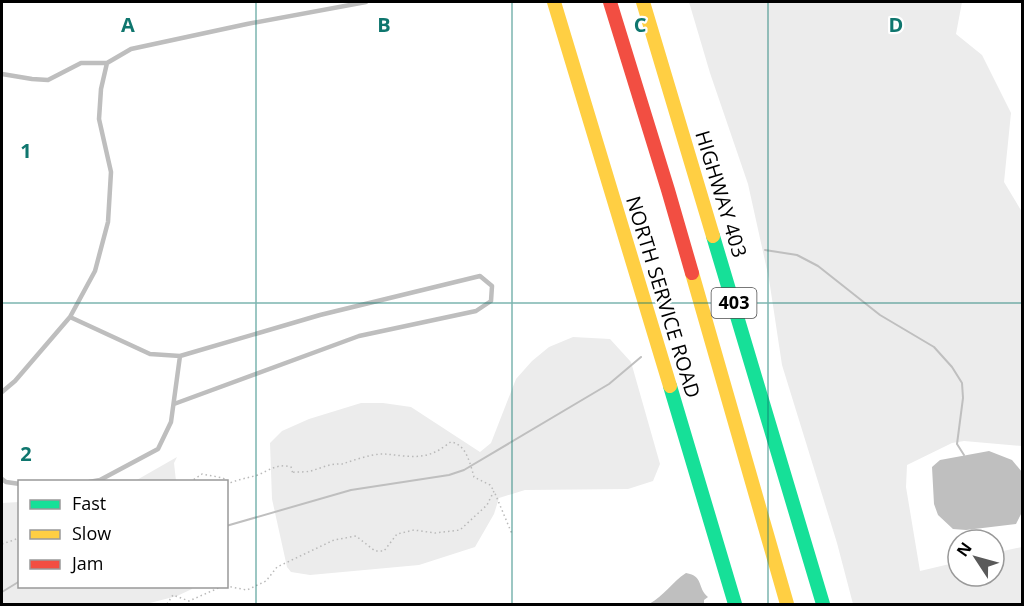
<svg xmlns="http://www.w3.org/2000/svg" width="1024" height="606" font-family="'Open Sans',sans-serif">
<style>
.green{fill:#ececec}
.water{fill:#bfbfbf}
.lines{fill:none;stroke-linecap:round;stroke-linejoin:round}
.stream{stroke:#bfbfbf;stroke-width:2}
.path{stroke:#b9b9b9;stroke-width:1.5;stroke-dasharray:1.5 3;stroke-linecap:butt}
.lane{stroke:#bebebe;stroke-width:4.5}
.fast{stroke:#16e098;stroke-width:14}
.slow{stroke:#ffcf43;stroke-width:14}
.jam{stroke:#f24e42;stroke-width:14}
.grid{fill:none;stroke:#0f766e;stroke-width:1.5;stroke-opacity:0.55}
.labels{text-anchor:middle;stroke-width:4.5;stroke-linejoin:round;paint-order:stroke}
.shield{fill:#fff;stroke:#4c4c4c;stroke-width:1.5}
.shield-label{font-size:18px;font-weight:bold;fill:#000}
.street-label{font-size:20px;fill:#000;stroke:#fff}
.grid-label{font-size:20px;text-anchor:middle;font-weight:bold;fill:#0f766e;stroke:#fff;stroke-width:4.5;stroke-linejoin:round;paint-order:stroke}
</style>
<rect width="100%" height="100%" fill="#fff"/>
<!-- green -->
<path class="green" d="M689,2H962L956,34L982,55L1011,113L1004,182L1022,212V446L964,441L952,443L907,465L906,487L920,571L958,562V576H994V553L1022,547V604H853L837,543L782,365L769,279L748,184L710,73Z
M573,337L610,339L631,362L660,464L653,481L628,489L525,490L499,498L494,514L475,547L419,565L310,575L291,572L287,567L272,499L270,443L282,431L309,419L361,403H383L411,407L480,452L491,443L516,379L532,361L549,347Z
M177,457L174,463L176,481H135Z
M19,502L20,586H191L192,589L177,596L146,604H2V503Z"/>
<!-- water -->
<path class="water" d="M989,451L1012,460L1022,472V512L1016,524L966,530L953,529L938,515L934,504L932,467L940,460Z
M686,573C704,576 697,588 708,597L704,600V604H649C664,596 672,582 686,573Z"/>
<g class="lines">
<!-- stream -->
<path class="stream" d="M765,250L797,255L818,266L880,315L934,347L952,367L962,383L963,398L957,444L964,455
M226,526L351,490L449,475L464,470L609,384L641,357
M2,592L20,581"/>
<!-- path -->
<path class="path" d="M168,482L188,481
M190,482L202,474L223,478L230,483C239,479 248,478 258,475C269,470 279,463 291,467L293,474L294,472C300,472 306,472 311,471C321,468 331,463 342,464C355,460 370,454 384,454C400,455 419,460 435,452C440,450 446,445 451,442C466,444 470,463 474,477L490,485L494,491
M2,544L14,540L20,537
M226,586L247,590L266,581L277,567L334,540L356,536L375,551H384L397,534L414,530L435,533L460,530L487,505L494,491L512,534
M167,604L173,595L189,601L223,586"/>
<!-- lane -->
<path class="lane" d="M107,63L131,49L247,24L366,2
M2,74L32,79L48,80L81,63H107
M70,317L150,354L180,356L320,315L480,276L492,286L491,301L476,311L359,336L174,404
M2,392L15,381L70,317L95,271L108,222L111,172L99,119L101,89L107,63
M2,479L6,482L20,484
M89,482L100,480L158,449L171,422L180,356"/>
<!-- fast -->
<path class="fast" d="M713,236L823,604
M670,386L735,604"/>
<!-- slow -->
<path class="slow" d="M554,2L670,386
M643,2L713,236
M692,273L787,604"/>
<!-- jam -->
<path class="jam" d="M610,2L668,190L692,273"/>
</g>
<!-- grid -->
<path class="grid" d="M256,2V604M512,2V604M768,2V604M2,303H1022"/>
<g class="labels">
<!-- shield labels -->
<rect class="shield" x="711.5" y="288" width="45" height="30" rx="4.5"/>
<g class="shield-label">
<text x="734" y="309">403</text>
</g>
<!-- street labels -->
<g class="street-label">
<text transform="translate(721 194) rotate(73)" y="7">HIGHWAY 403</text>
<text transform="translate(663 297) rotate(73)" y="7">NORTH SERVICE ROAD</text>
</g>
</g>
<g class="grid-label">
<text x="128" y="32">A</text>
<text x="384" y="32">B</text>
<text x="640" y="32">C</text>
<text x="896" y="32">D</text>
<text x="26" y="158">1</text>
<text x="26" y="461">2</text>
</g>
<!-- border -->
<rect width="1024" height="606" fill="none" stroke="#000000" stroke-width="6"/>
<!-- legend -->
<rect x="18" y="480" width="210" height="108" fill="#ffffff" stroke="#999999" stroke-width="1.5"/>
<rect x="30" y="500" width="30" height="9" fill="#16e098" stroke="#999999" stroke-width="1.5"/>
<text x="72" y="510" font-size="18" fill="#000000">Fast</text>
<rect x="30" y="530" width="30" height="9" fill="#ffcf43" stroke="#999999" stroke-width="1.5"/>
<text x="72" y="540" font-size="18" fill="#000000">Slow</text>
<rect x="30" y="560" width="30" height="9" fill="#f24e42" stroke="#999999" stroke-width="1.5"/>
<text x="72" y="570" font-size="18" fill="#000000">Jam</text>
<!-- north arrow -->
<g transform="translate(976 558) rotate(306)"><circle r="28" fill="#ffffff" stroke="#999999" stroke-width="1.5"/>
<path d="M0-4.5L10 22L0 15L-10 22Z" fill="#595959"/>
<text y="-9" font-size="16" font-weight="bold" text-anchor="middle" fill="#000000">N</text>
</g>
</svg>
